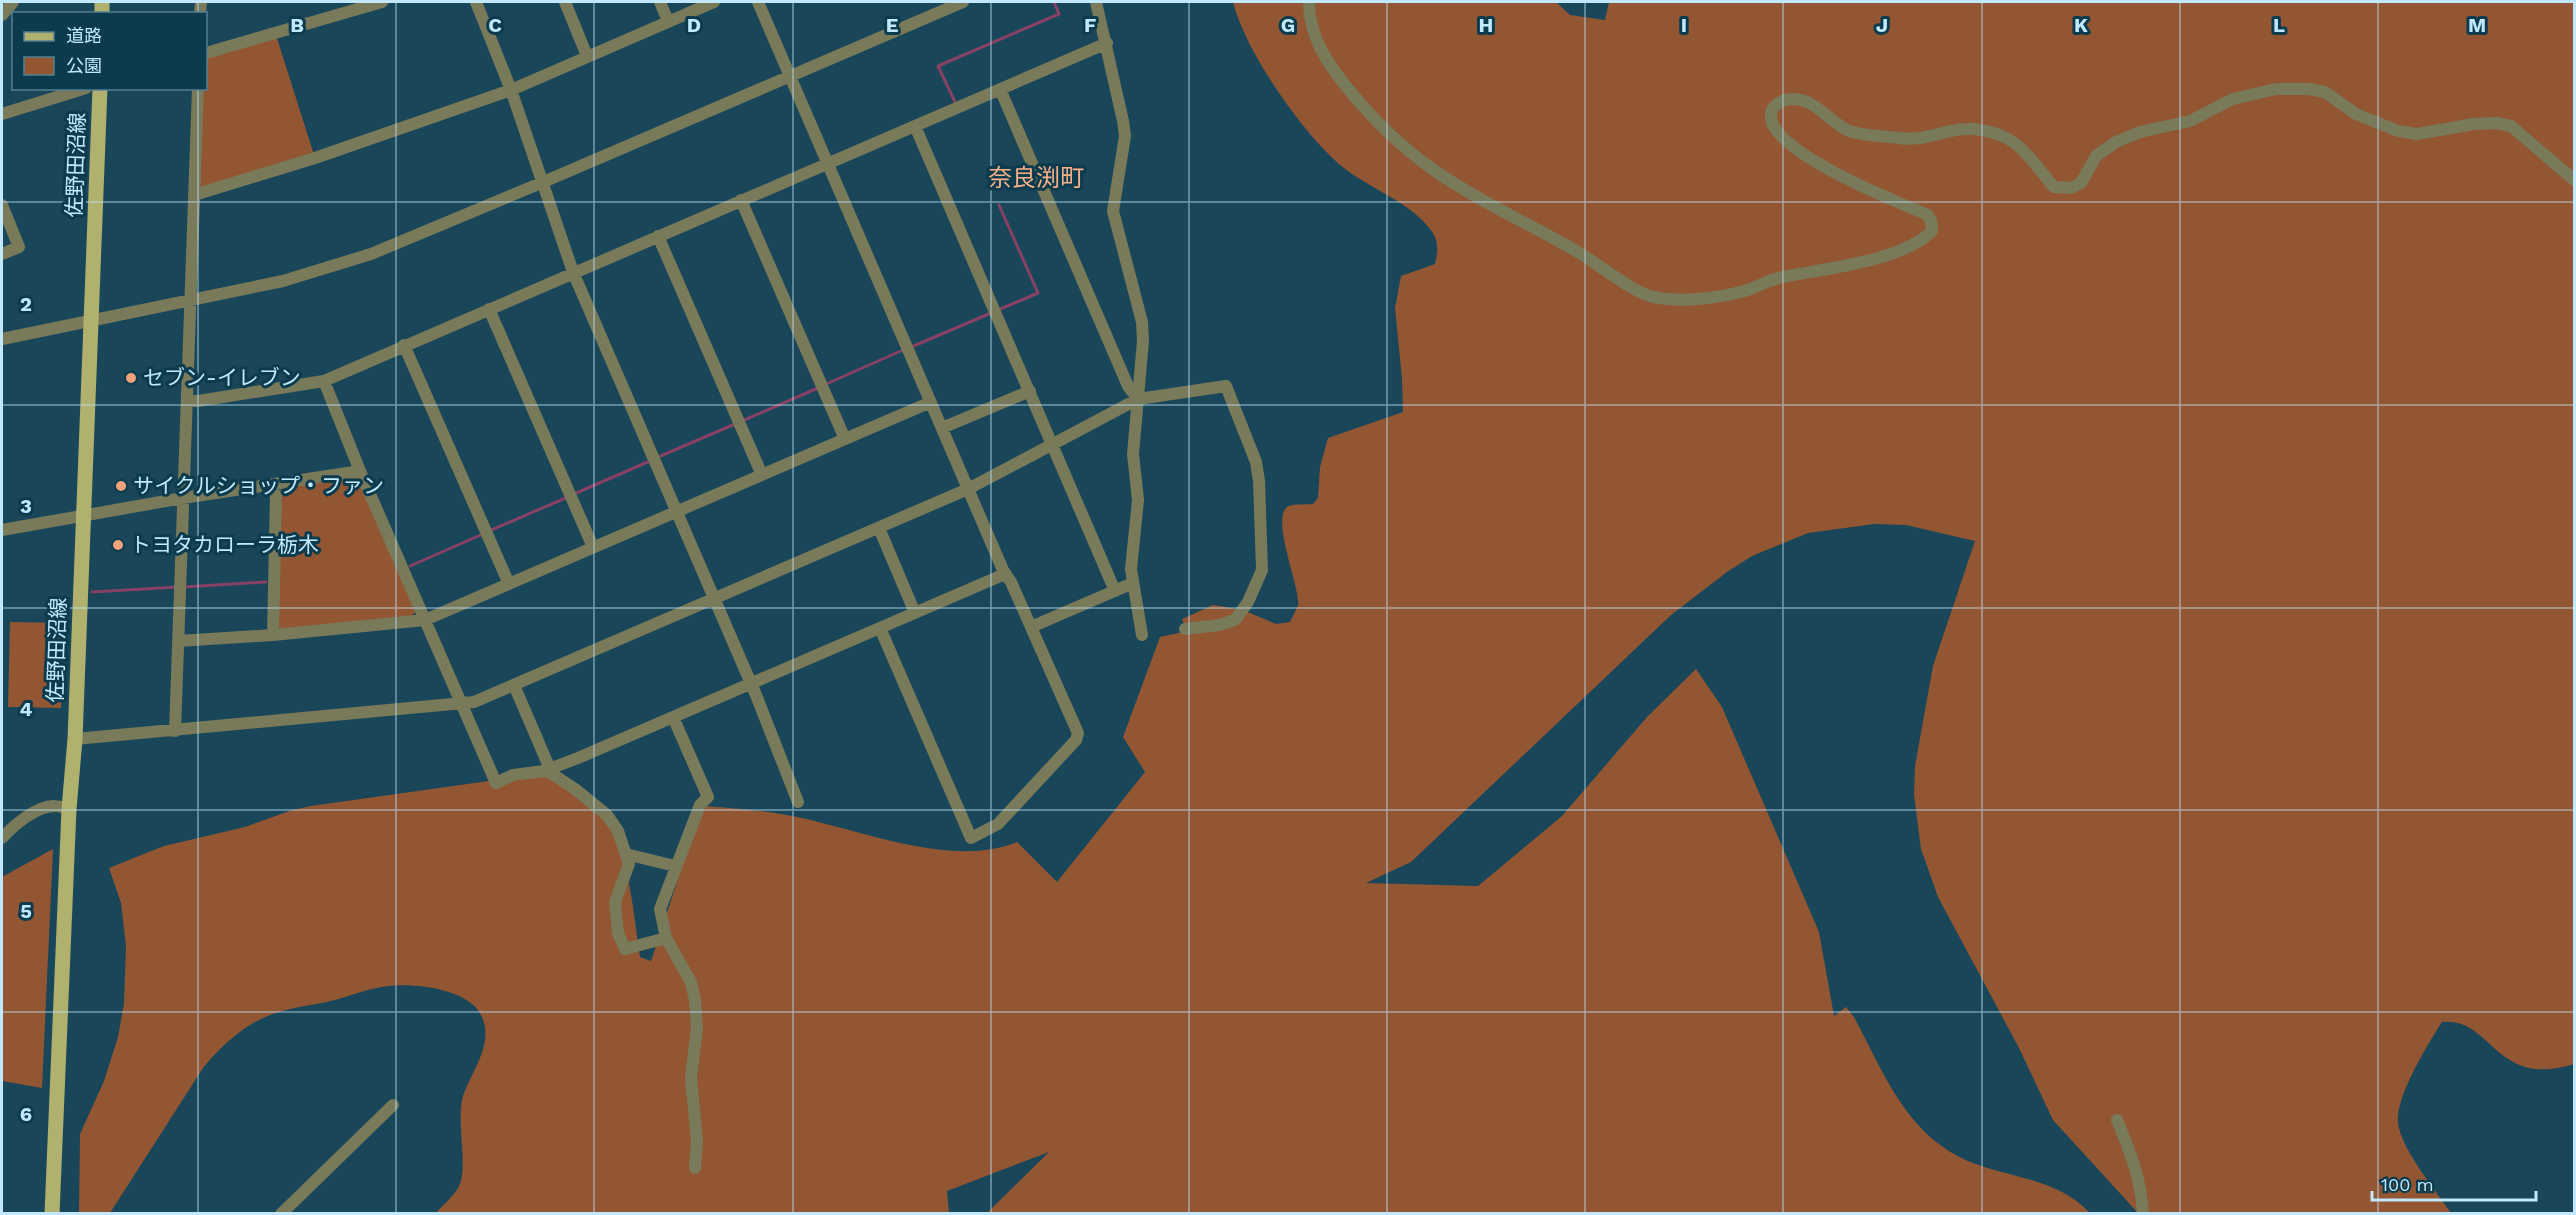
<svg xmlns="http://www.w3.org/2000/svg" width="2576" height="1215" font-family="'Work Sans','Noto Sans JP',sans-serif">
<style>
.green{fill:#925633}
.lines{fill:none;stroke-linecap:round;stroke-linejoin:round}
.stream{stroke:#864165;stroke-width:3}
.minor{stroke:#797a59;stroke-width:12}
.major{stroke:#b0b16e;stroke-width:15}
.grid{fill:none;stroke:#c1e8fc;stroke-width:1.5;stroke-opacity:0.55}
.poi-dot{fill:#f0a378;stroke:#0c3b4e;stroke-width:2}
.labels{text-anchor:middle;stroke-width:6;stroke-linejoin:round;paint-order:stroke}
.street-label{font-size:21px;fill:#c1e8fc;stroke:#0c3b4e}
.poi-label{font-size:21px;fill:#c1e8fc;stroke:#0c3b4e;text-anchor:start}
.quarter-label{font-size:24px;fill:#f8b089;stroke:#0c3b4e}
.grid-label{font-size:20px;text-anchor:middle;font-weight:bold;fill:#c1e8fc;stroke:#0c3b4e;stroke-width:6;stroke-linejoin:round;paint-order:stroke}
</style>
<rect width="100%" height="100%" fill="#194659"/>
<!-- green -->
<path class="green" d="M1233,2H1556L1570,15L1605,20L1609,2H2574V1064C2494,1089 2493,1017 2442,1022C2428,1044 2395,1097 2398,1123C2401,1149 2436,1191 2451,1213H2138L2053,1120L2019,1048L1938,897L1921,849L1914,795L1915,766L1933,666L1975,541L1906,525L1874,524L1808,533L1752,556L1727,572L1671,615L1411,862L1366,883L1478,886L1562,816L1647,717L1696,669L1722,707L1819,932L1834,1016L1846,1007L1854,1017C1885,1075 1907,1137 1973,1163C2015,1179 2058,1179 2090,1213H987L1049,1152L947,1191L949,1213H436C443,1205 454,1196 459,1186C468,1169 457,1123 462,1100C469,1074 491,1051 484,1023C477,989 416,983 389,986C368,988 348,997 327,1002C300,1007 274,1010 250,1025C231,1037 217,1051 203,1068L110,1213L79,1214L80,1134L104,1081L118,1037L124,1003L126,946L121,903L109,868L164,846L245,827L292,810L311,806L559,771C570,782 582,792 592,803C630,845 632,904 640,957L651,961L702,806C735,808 769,811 802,818C865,832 955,868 1017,842L1057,882L1145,772L1123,737L1160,637L1187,631L1182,619L1213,605L1243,610L1276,624L1290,622C1292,617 1296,611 1298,605C1301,590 1272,523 1286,508C1290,503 1306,505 1313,504L1318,498L1320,467L1328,438L1403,412L1402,379L1395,308L1401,276L1435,264C1438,251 1439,240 1430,229C1411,203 1369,188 1344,168C1304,136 1245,51 1233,2Z
M275,32L315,158L194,195L198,89L206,88V53Z
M352,475L362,480L417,610L410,618L282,630L276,624L281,493L288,486Z
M10,622L63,623L61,708L8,707Z
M53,849L42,1088L2,1081V877Z"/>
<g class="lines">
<!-- stream -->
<path class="stream" d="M955,102L938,66L1059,14L1054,2
M998,310L1038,293L999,205
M909,348L991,313
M824,385L903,350
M742,421L818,388
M656,458L735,424
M574,494L650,461
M489,531L568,497
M410,566L483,534
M184,587L266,582
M92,592L177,587"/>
<!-- minor -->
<path class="minor" d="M476,2L511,90L573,272L756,695L798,802
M565,2L587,56
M660,2L668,21
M758,2L1003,570L1011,582L1078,733L1076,740L998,824L971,838L880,628
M1096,2L1123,121L1125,136L1113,211L1142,322L1143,341L1133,454L1138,500L1131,569L1142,635
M1309,2C1309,37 1327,63 1349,90C1373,119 1400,146 1431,168C1476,200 1528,223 1576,251C1596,262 1634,294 1654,297C1683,303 1720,298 1748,290C1758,286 1768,281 1778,278C1819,269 1902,262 1932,231L1931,221L1928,215C1903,204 1747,144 1774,107C1779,101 1787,99 1794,99C1817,100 1830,123 1849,131C1864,136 1884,136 1899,138C1923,142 1943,130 1966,129C1976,128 1993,132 2002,136C2023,144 2039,170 2054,187L2071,188L2081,183L2096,156L2116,142L2140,132L2190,121L2233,99L2276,89H2308L2325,92L2356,114L2398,131L2417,134L2474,124L2496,123L2511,126L2574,180
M200,14L201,2
M2,15L13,2
M206,53L382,2
M1000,89L1128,386L1138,399
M2,114L86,88
M915,126L1115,591
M194,195L315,158L511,90L714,2
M741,200L845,439
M2,205L19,247L2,254
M658,236L762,475
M489,309L593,547
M2,339L283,281L371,254L541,183L963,2
M404,345L509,584
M324,381L360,471L496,783L513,775L544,771L578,758L1005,574
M188,401H198L324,381L1107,43
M942,428L1030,391
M879,528L915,613
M2,530L183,498L360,471
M1031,627L1133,583
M273,635L276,493L274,484
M178,641L273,635L425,620L931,402
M514,685L550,769
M673,717L708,797L700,805L660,909L666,938L691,982L695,1000L697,1028L691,1078L697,1141L695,1168
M175,731L198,88
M75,739L474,702L968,489L1138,399L1226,386L1256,462L1259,481L1262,570L1248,602L1235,620L1219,625L1185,629
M546,770L575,789L607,815L618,831L629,864L615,902L618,933L625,949L666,938
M2,838C13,826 37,805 55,806C59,806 64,808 69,809
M626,854L675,866
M2117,1120C2130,1151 2141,1179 2143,1214
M281,1214L393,1105"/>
<!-- major -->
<path class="major" d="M102,14V2
M52,1214L69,809L75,739L100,88"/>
</g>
<!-- grid -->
<path class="grid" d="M198,2V14M396,2V1214M594,2V1214M793,2V1214M991,2V1214M1189,2V1214M1387,2V1214M1585,2V1214M1783,2V1214M1982,2V1214M2180,2V1214M2378,2V1214M198,88V1214M2,202H2574M2,405H2574M2,608H2574M2,810H2574M2,1012H2574"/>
<!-- markers -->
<g class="poi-dot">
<circle cx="131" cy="378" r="6"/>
<circle cx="121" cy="486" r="6"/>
<circle cx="118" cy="545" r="6"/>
</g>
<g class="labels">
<!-- street labels -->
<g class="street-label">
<text transform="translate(76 165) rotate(-88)" y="7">佐野田沼線</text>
<text transform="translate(57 650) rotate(-88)" y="7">佐野田沼線</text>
</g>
<!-- poi labels -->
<g class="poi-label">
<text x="143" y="385">セブン-イレブン</text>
<text x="133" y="493">サイクルショップ・ファン</text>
<text x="130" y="552">トヨタカローラ栃木</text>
</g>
<!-- quarter labels -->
<g class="quarter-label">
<text x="1036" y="186">奈良渕町</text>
</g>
</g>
<g class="grid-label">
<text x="297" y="32">B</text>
<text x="495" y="32">C</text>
<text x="694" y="32">D</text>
<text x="892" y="32">E</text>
<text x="1090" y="32">F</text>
<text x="1288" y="32">G</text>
<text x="1486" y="32">H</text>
<text x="1684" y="32">I</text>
<text x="1882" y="32">J</text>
<text x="2081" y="32">K</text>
<text x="2279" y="32">L</text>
<text x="2477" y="32">M</text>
<text x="26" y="311">2</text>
<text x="26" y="513">3</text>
<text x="26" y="716">4</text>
<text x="26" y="918">5</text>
<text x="26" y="1121">6</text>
</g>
<!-- border -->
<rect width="2576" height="1215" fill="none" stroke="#c1e8fc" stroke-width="6"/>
<!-- legend -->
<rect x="12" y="12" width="195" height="78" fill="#0c3b4e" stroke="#548094" stroke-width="1.5"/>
<rect x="24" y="32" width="30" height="9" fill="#b0b16e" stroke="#548094" stroke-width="1.5"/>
<text x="66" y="42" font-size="18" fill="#c1e8fc">道路</text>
<rect x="24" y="57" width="30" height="18" fill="#925633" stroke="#548094" stroke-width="1.5"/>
<text x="66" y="72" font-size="18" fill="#c1e8fc">公園</text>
<!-- scale -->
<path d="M2372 1191v9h164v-9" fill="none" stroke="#c1e8fc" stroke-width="3"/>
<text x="2381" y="1191" font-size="18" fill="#c1e8fc" stroke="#0c3b4e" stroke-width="4.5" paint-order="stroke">100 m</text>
</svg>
